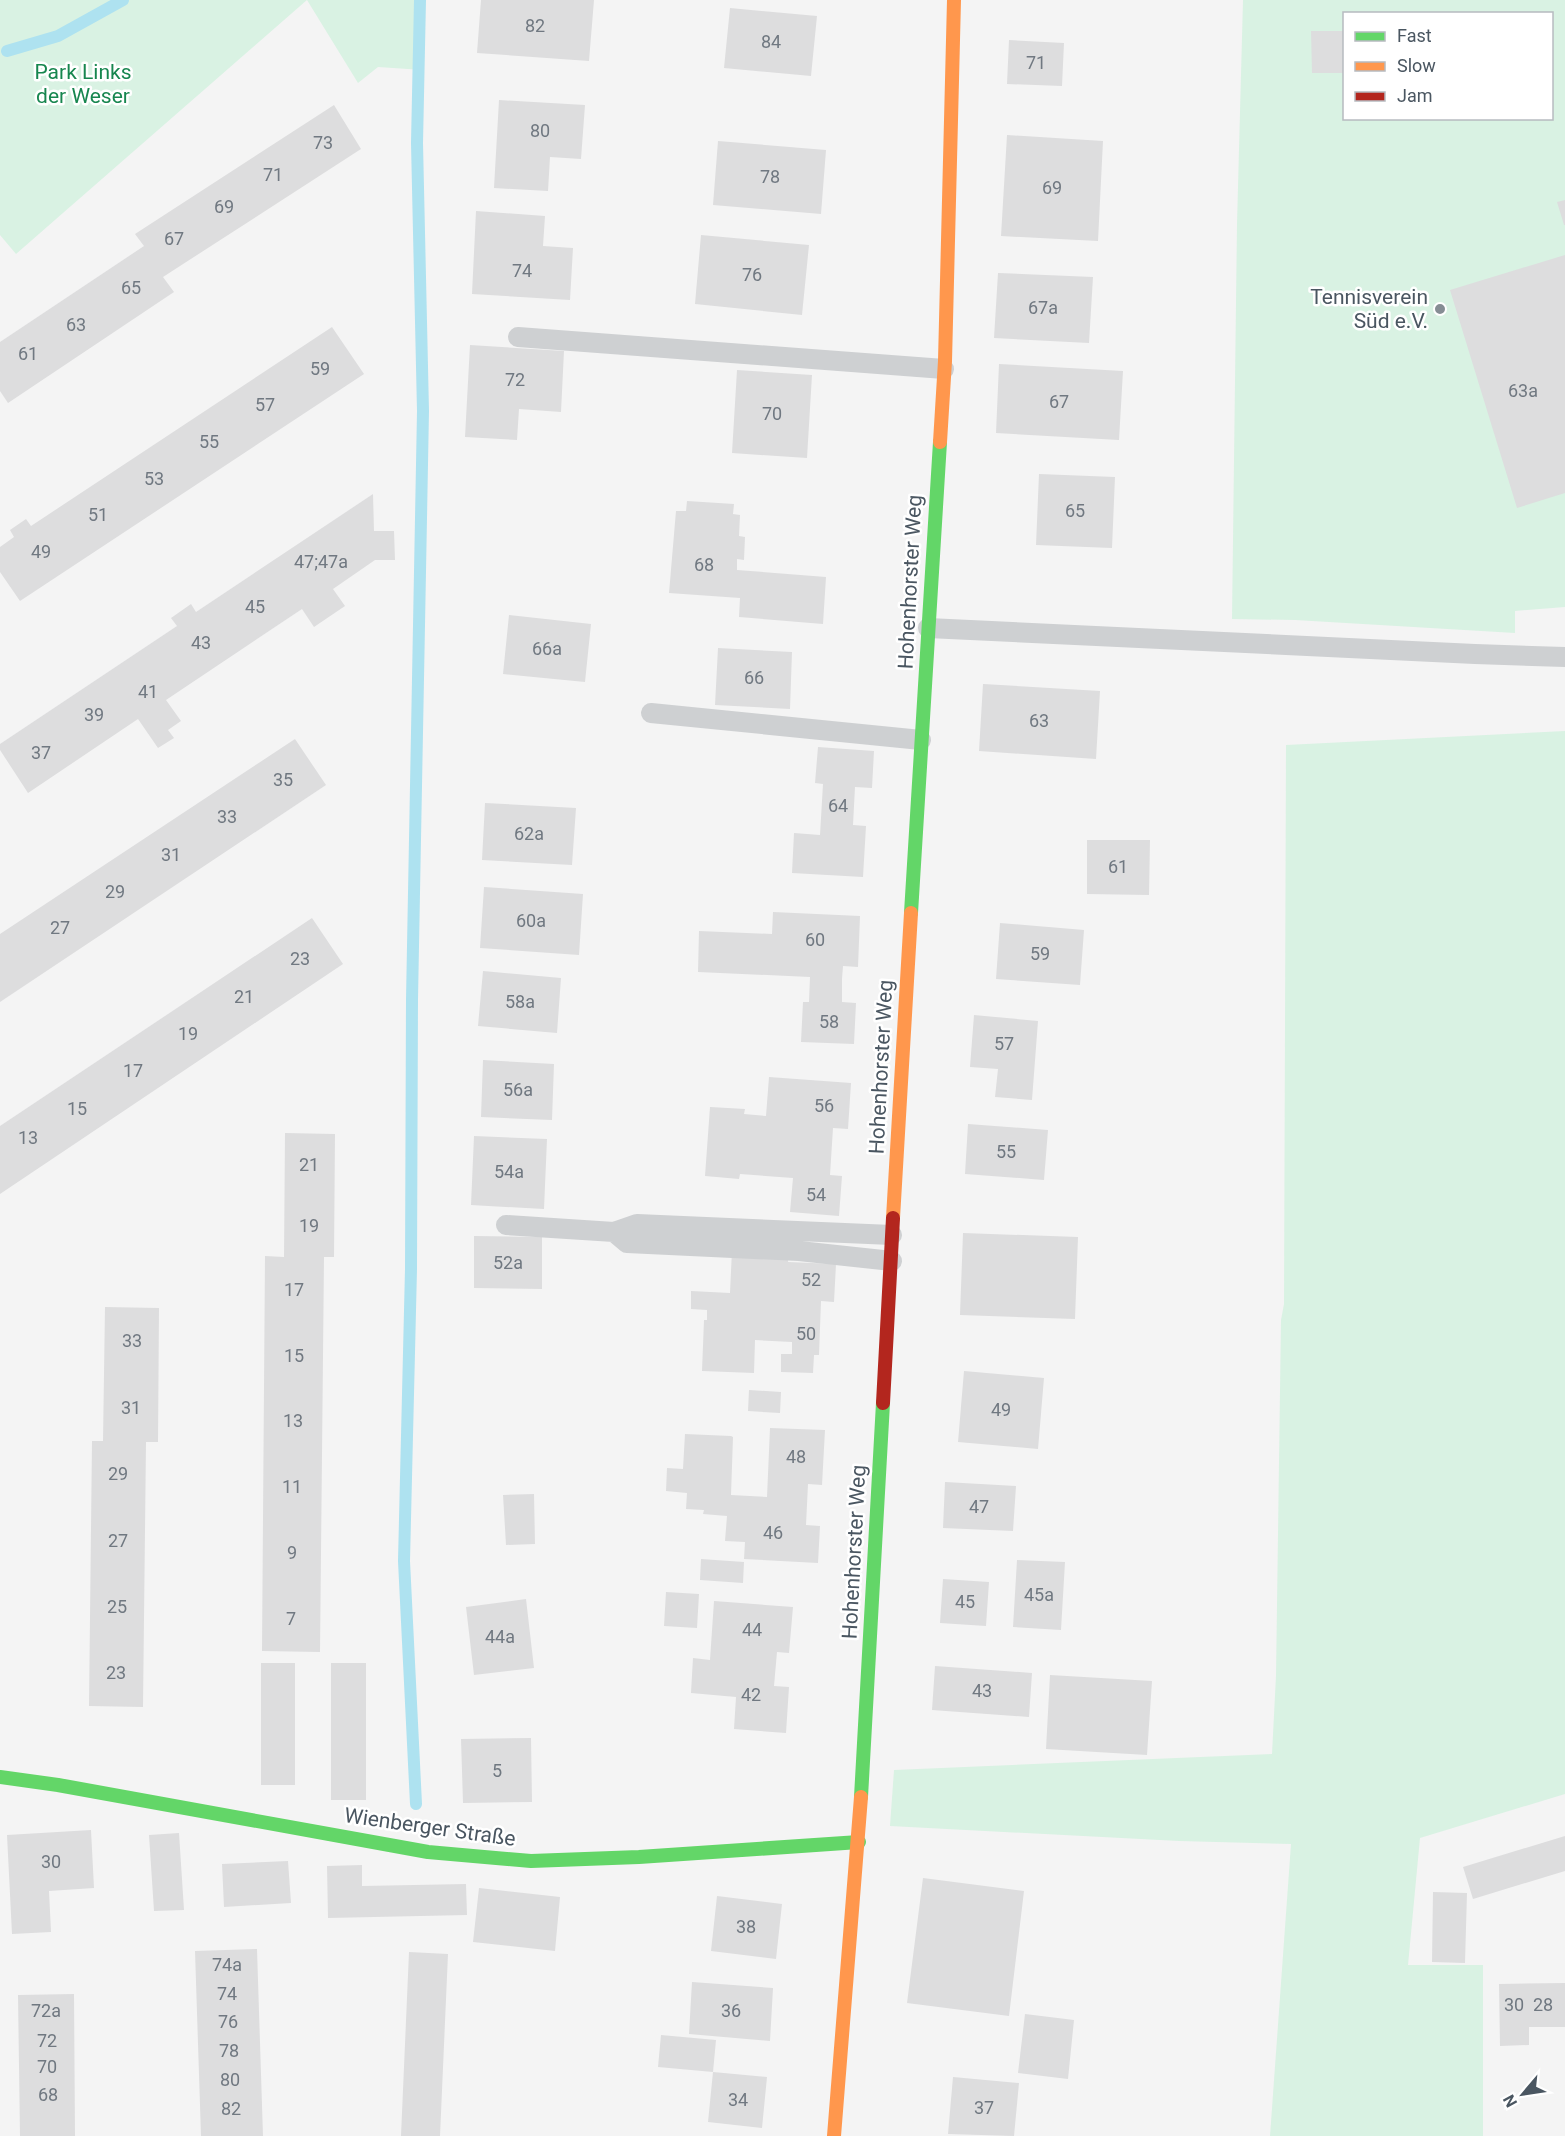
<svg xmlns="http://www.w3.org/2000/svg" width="1565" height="2136" font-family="Roboto,sans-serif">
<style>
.green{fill:#d9f2e3;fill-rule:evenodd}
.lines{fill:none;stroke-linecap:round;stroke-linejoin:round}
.stream{stroke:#aee2f0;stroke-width:12}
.building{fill:#ddddde}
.lane{stroke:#ced0d2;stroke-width:20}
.fast{stroke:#63d668;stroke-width:14}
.slow{stroke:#ff974d;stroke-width:14}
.jam{stroke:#b3261e;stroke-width:14}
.poi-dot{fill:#868d94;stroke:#fff;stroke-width:2}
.labels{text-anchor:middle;stroke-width:5;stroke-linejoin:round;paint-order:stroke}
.number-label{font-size:18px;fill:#707881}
.park-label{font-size:21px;fill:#17864f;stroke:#fff}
.poi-label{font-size:21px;fill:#4a5661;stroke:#fff;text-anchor:end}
.street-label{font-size:21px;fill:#4a5661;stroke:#fff}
</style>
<rect width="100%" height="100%" fill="#f4f4f4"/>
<!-- green -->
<path class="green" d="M0,0H424L423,70L378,67L358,83L307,0L16,254L0,235Z
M1243,0H1565V607L1515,611V633L1295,620L1232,619L1237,224ZM1344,14H1552V118H1344Z
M1565,731V1794L1420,1838L1408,1965H1483V2136H1270L1291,1844L1179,1841L890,1826L894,1770L1272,1754L1276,1676L1281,1320L1284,1304L1286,745Z"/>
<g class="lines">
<!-- stream -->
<path class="stream" d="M7,51L58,36L123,0
M416,1804L404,1561L411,1269L412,1000L423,411L417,143L420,0"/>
</g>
<!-- building -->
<path class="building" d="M481,0H594L589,61L477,53Z
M730,8L817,16L811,76L724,68Z
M1311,31H1344V73H1312Z
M1009,40L1064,43L1062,86L1007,84Z
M499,100L585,105L581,159L550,157L548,191L494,188Z
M334,105L361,149L163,277L174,292L8,403L0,391V342L144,246L135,234Z
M1007,135L1103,141L1098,241L1001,236Z
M718,141L826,150L821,214L713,205Z
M1565,200V225H1564L1557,202Z
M476,211L545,216L543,246L573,248L570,300L472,294Z
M701,235L809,245L802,315L695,304Z
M1565,255V493L1517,508L1450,290Z
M998,273L1093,277L1089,343L994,338Z
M332,327L364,374L20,601L0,572V547L14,537L10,530L26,519L31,526Z
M470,345L564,351L561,412L519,409L517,440L465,437Z
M999,364L1123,371L1119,440L996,433Z
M737,370L812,375L807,458L732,453Z
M1039,474L1115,477L1112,548L1036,545Z
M373,494L374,531H394L395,560H375L333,589L345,606L314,627L302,609L166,700L181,721L168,730L174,738L158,748L138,719L28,793L0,750V744L177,626L171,618L191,604L196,612Z
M687,501L734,504L733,514L740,515L739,536L745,537L744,560L737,559V570L826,577L823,624L739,617L740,598L669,593L676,511H686Z
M509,615L591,624L585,682L503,674Z
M718,648L792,652L790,709L715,705Z
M983,684L1100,691L1096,759L979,751Z
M295,739L326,785L0,1002V934Z
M818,747L874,751L872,788L855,787L853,825L866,826L863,877L792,873L794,833L820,835L823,784L815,783Z
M485,803L576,808L572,865L482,860Z
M1087,840H1150L1149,895L1087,894Z
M484,887L583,894L579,955L480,948Z
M773,912L860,916L858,967L843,966L842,979V1002L856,1003L854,1044L801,1042L803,1002H809L810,977L698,972L699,931L772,934Z
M312,918L343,964L0,1194V1126Z
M1000,923L1084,930L1080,985L996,979Z
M483,971L561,978L557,1033L478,1026Z
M974,1015L1038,1021L1032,1100L995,1097L998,1069L970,1067Z
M483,1060L554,1064L552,1120L481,1117Z
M769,1077L851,1083L848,1129L833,1128L830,1175L842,1176L839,1216L790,1212L793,1178L740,1174L739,1179L705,1176L710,1107L745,1109L744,1114L766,1116Z
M968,1124L1048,1130L1044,1180L965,1174Z
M285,1133L335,1134L334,1257H324L320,1652L262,1651L265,1256L284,1257Z
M474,1136L547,1139L544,1209L471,1205Z
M963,1233L1078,1237L1075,1319L960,1315Z
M474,1236L542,1237V1289L474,1288Z
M732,1250L789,1253L788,1262L836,1264L834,1302L821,1301L819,1355H814L813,1373L781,1372V1354H792V1342L755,1340L754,1373L702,1371L704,1320H707V1310L691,1309V1291L730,1293Z
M105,1307L159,1308L158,1442H146L143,1707L89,1706L92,1441H103Z
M964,1371L1044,1378L1038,1449L958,1442Z
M749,1390L781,1392L780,1413L748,1411Z
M770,1428L825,1430L822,1485L808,1484L806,1525L820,1526L818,1563L744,1559L745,1542L725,1541L727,1516L703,1514L704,1510L686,1509L687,1493L666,1491L667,1468L683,1469L685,1434L731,1436L733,1437L731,1495L767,1497Z
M945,1482L1016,1486L1013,1531L943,1528Z
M534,1494L535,1544L506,1545L503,1495Z
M701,1559L744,1562L743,1583L700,1580Z
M1017,1560L1065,1562L1061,1630L1013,1627Z
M943,1579L989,1582L986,1626L940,1623Z
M666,1592L699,1594L697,1628L664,1626Z
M526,1599L534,1668L474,1675L466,1607Z
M714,1601L793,1607L789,1653L777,1652L774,1686L789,1687L786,1733L734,1729L736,1697L691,1693L693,1658L710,1660Z
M261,1663H295V1785H261Z
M331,1663H366V1800H331Z
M935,1666L1032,1673L1029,1717L932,1710Z
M1050,1675L1152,1681L1147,1755L1046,1749Z
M531,1738L532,1802L463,1803L461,1739Z
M91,1830L94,1888L49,1891L51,1932L12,1934L7,1835Z
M179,1833L184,1910L154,1911L149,1835Z
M1565,1836V1871L1473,1899L1463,1867Z
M288,1861L291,1903L224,1907L222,1864Z
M362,1865V1886L466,1884L467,1915L328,1918L327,1866Z
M923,1878L1024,1891L1009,2016L907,2003Z
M479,1888L560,1897L555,1951L473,1942Z
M1433,1892L1467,1893L1465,1963L1432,1962Z
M717,1896L782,1904L776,1959L711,1951Z
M257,1949L263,2136H201L195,1951Z
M409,1952L448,1954L440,2136H401Z
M692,1982L773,1988L770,2041L689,2034Z
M1565,1983V2027H1529V2045L1500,2046L1499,1984Z
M74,1994L75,2136H20L18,1995Z
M1025,2014L1074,2020L1068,2079L1018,2073Z
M661,2035L716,2040L713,2072L658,2067Z
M713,2072L767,2077L762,2128L708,2122Z
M953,2077L1019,2083L1014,2136L948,2134Z"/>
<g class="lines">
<!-- lane -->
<path class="lane" d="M518,337L944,369
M928,628L1475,654L1565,657
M651,713L921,740
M506,1225L614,1232L627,1243L799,1251L892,1261
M614,1232L637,1224L892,1235"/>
<!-- fast -->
<path class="fast" d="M911,913L940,442
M0,1777L58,1785L428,1852L531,1861L639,1857L859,1842
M861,1797L883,1403"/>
<!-- slow -->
<path class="slow" d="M940,442L945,361L954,0
M893,1218L911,913
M834,2136L861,1797"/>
<!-- jam -->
<path class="jam" d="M883,1403L893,1218"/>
</g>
<!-- markers -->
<circle class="poi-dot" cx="1440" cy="309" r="6"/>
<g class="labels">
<!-- number labels -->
<g class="number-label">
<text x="535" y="32">82</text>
<text x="771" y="48">84</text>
<text x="1036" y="69">71</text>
<text x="540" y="137">80</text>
<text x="323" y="149">73</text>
<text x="273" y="181">71</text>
<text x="770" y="183">78</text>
<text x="1052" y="194">69</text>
<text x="224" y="213">69</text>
<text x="174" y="245">67</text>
<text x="522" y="277">74</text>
<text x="752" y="281">76</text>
<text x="131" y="294">65</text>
<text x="1043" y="314">67a</text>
<text x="76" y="331">63</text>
<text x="28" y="360">61</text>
<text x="320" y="375">59</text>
<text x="515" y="386">72</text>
<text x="1523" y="397">63a</text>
<text x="1059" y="408">67</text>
<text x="265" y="411">57</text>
<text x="772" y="420">70</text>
<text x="209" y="448">55</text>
<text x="154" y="485">53</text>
<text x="1075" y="517">65</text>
<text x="98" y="521">51</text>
<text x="41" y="558">49</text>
<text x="321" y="568">47;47a</text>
<text x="704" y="571">68</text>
<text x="255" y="613">45</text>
<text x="201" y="649">43</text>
<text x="547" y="655">66a</text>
<text x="754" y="684">66</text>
<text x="148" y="698">41</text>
<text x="94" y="721">39</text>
<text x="1039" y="727">63</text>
<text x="41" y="759">37</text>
<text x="283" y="786">35</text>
<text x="838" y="812">64</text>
<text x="227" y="823">33</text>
<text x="529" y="840">62a</text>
<text x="171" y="861">31</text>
<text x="1118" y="873">61</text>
<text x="115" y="898">29</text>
<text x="531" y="927">60a</text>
<text x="60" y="934">27</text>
<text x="815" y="946">60</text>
<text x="1040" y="960">59</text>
<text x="300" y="965">23</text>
<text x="244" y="1003">21</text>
<text x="520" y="1008">58a</text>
<text x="829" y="1028">58</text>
<text x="188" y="1040">19</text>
<text x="1004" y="1050">57</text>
<text x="133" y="1077">17</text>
<text x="518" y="1096">56a</text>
<text x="824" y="1112">56</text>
<text x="77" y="1115">15</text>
<text x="28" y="1144">13</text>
<text x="1006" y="1158">55</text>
<text x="309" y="1171">21</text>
<text x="509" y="1178">54a</text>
<text x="816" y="1201">54</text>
<text x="309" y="1232">19</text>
<text x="508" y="1269">52a</text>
<text x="811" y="1286">52</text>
<text x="294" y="1296">17</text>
<text x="806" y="1340">50</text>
<text x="132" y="1347">33</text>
<text x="294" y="1362">15</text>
<text x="131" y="1414">31</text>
<text x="1001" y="1416">49</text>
<text x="293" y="1427">13</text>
<text x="796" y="1463">48</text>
<text x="118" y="1480">29</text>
<text x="292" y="1493">11</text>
<text x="979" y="1513">47</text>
<text x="773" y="1539">46</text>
<text x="118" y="1547">27</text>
<text x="292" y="1559">9</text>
<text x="1039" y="1601">45a</text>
<text x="965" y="1608">45</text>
<text x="117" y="1613">25</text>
<text x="291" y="1625">7</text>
<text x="752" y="1636">44</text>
<text x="500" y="1643">44a</text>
<text x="116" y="1679">23</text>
<text x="982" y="1697">43</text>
<text x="751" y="1701">42</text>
<text x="497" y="1777">5</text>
<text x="51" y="1868">30</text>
<text x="746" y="1933">38</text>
<text x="227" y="1971">74a</text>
<text x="227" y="2000">74</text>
<text x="1514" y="2011">30</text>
<text x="1543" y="2011">28</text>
<text x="46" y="2017">72a</text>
<text x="731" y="2017">36</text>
<text x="228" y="2028">76</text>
<text x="47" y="2047">72</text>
<text x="229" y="2057">78</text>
<text x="47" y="2073">70</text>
<text x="230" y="2086">80</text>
<text x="48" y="2101">68</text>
<text x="738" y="2106">34</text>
<text x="984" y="2114">37</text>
<text x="231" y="2115">82</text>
</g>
<!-- park labels -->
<g class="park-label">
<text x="83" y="79">Park Links<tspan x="83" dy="24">der Weser</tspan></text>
</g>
<!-- poi labels -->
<g class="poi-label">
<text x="1428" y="304">Tennisverein<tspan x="1428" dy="24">Süd e.V.</tspan></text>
</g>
<!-- street labels -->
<g class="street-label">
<text transform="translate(910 582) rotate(-87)" y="7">Hohenhorster Weg</text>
<text transform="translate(881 1067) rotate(-87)" y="7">Hohenhorster Weg</text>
<text transform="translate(854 1552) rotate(-87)" y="7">Hohenhorster Weg</text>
<text transform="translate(430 1827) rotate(8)" y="7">Wienberger Straße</text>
</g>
</g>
<!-- legend -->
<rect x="1343" y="12" width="210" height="108" fill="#ffffff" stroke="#b7bbc0" stroke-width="1.5"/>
<rect x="1355" y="32" width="30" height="9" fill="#63d668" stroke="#b7bbc0" stroke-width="1.5"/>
<text x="1397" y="42" font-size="18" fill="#4a5661">Fast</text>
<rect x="1355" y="62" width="30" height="9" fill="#ff974d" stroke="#b7bbc0" stroke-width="1.5"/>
<text x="1397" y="72" font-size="18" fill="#4a5661">Slow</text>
<rect x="1355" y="92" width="30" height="9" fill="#b3261e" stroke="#b7bbc0" stroke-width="1.5"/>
<text x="1397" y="102" font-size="18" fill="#4a5661">Jam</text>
<!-- north arrow -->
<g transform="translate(1523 2094) rotate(241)" stroke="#ffffff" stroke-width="4.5" paint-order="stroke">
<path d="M0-4.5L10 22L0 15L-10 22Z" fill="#4a5661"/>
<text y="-9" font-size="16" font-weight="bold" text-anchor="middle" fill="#4a5661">N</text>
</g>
</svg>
